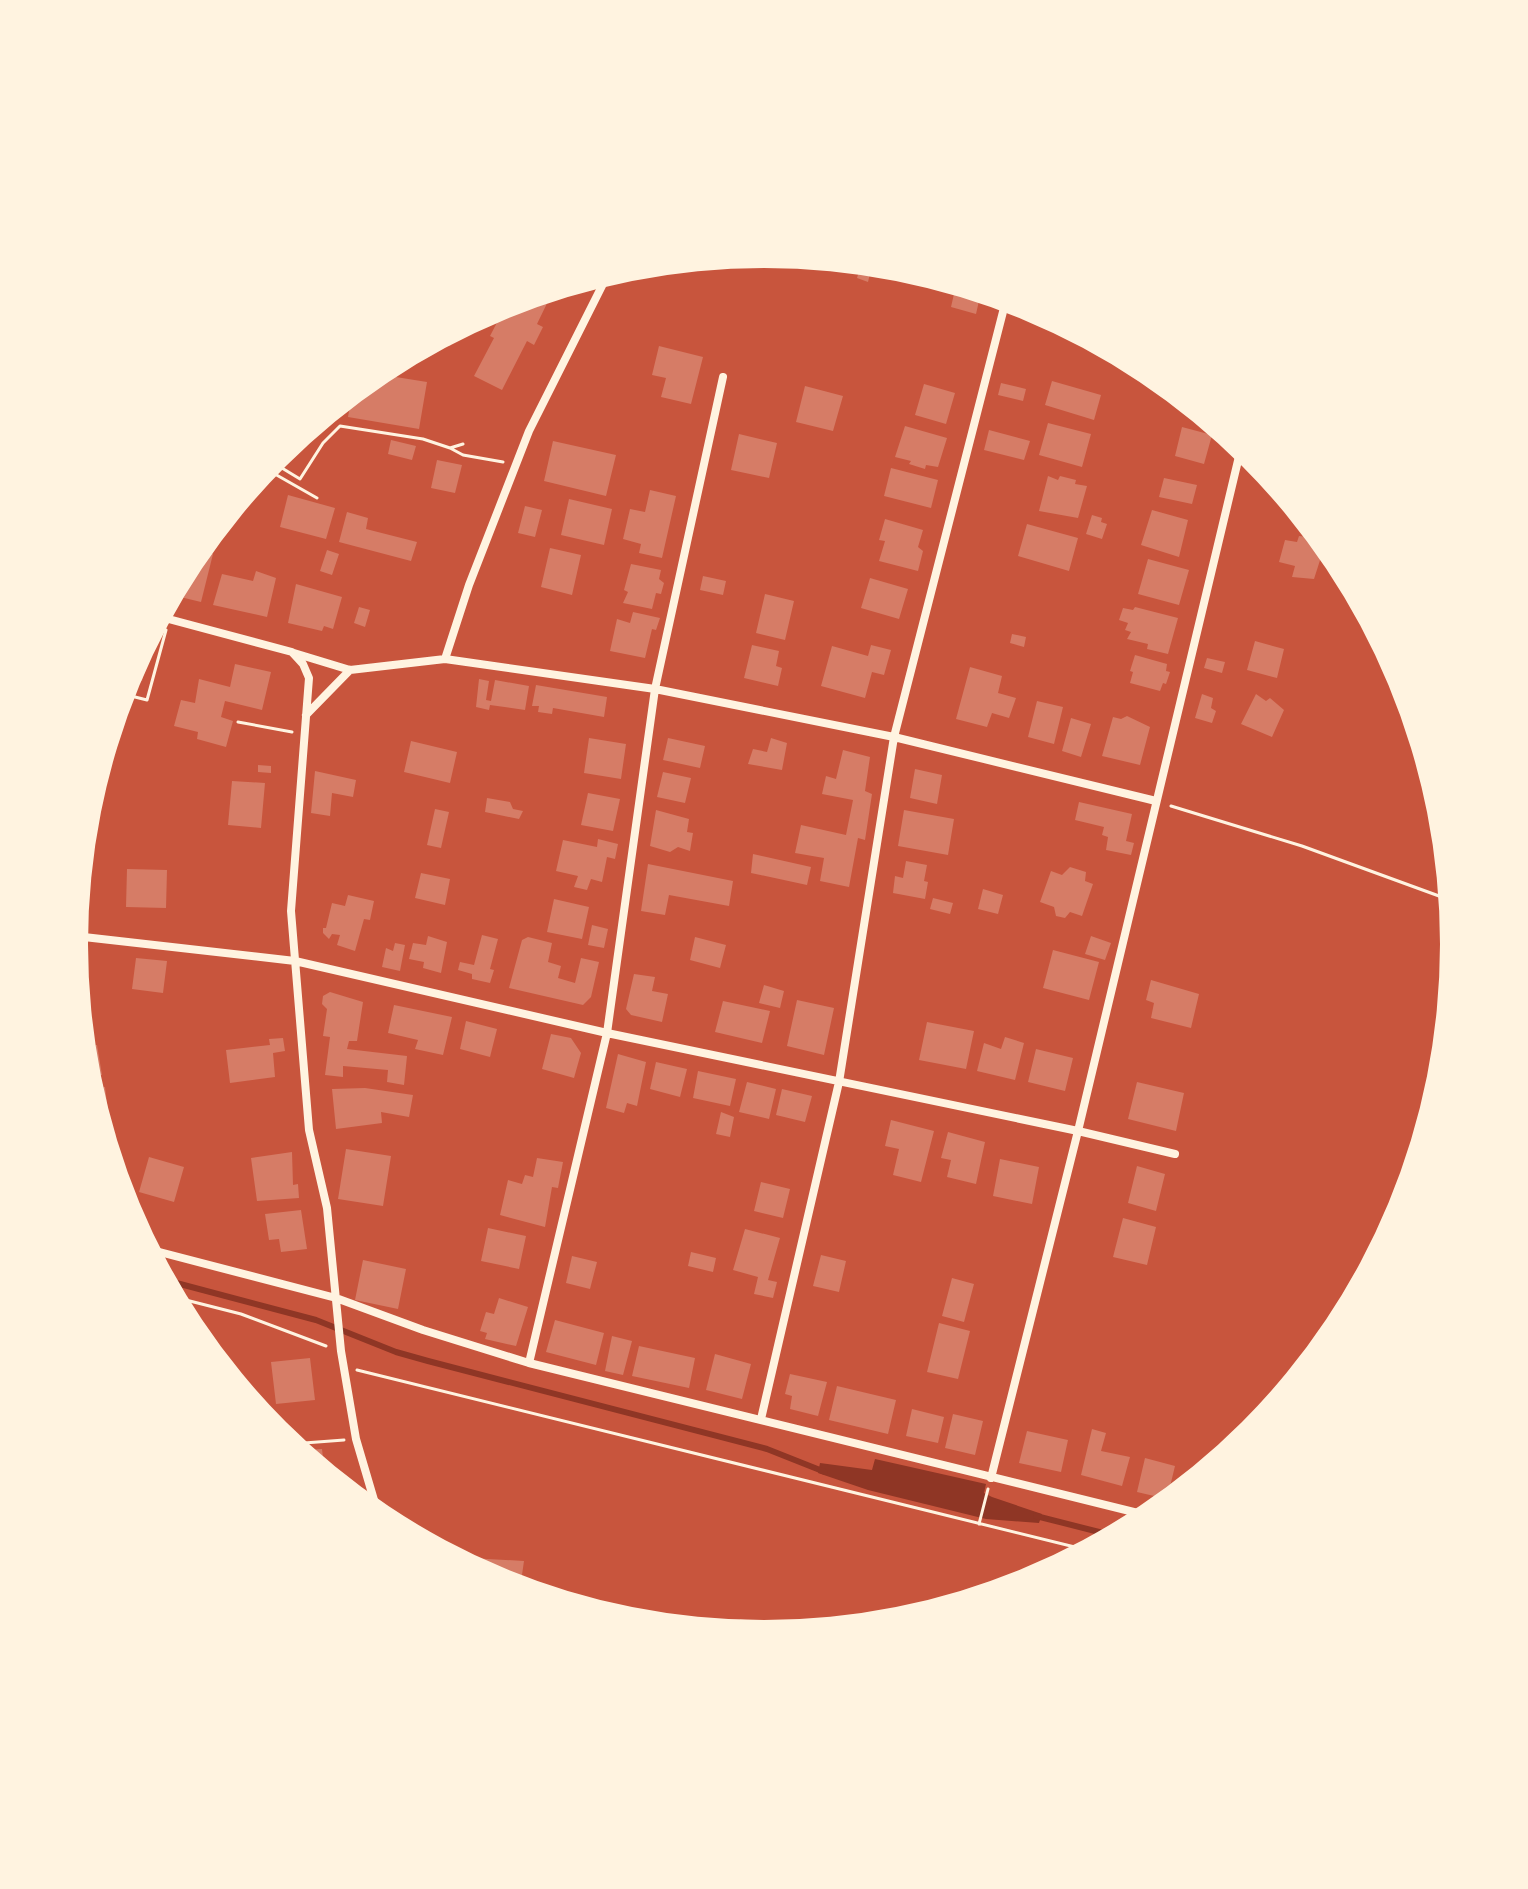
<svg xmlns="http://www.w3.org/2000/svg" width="1528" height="1889" font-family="Commissioner,sans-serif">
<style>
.water{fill:#8f3625}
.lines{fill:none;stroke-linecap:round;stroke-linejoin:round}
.stream{stroke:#8f3625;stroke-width:6}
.building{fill:#d67c66}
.path{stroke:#fff3e0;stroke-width:3}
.minor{stroke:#fff3e0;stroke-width:8}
</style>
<rect width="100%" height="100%" fill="#c8553d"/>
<!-- water -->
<path class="water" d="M875,1459L986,1484L984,1493L992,1497L1042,1514L1039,1523L986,1519L868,1490L818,1473L820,1463L872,1470Z"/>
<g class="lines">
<!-- stream -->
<path class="stream" d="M165,1280L316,1320L396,1352L428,1361L767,1449L825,1472
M1036,1516L1115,1536"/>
</g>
<!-- building -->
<path class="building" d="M861,264L872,265L868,282L857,278Z
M956,285L985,294L983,302L979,301L976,314L951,307Z
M553,291L537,324L543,327L534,345L527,341L502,390L474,376L494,338L490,336L506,305Z
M459,329L450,346L439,340Z
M659,346L703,357L691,404L661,397L666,378L652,375Z
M377,374L427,382L419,429L348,417L352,394Z
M1052,381L1101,395L1094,420L1045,405Z
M1001,383L1026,389L1023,401L998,395Z
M924,384L955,393L946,424L915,415Z
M805,386L843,396L833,431L796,422Z
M1048,423L1091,434L1082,467L1039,455Z
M905,426L947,438L938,467L926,465L925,469L909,464L911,461L895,457Z
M1182,427L1212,435L1204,464L1175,456Z
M989,430L1030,441L1024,460L984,450Z
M739,434L777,443L769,478L731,470Z
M391,440L416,446L412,460L388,454Z
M553,441L616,455L606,496L544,481Z
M437,460L462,465L455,493L431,488Z
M891,468L938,480L931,508L884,496Z
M1048,476L1058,480L1060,476L1076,480L1075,484L1087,486L1078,518L1039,511Z
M1164,478L1197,485L1192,504L1159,497Z
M650,490L676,496L662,558L639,553L641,544L623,539L630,509L645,512Z
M288,495L335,508L326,539L280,527Z
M569,499L612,509L604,545L561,535Z
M525,506L542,510L535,537L518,533Z
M1152,510L1188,520L1179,557L1141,545Z
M347,512L368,518L366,529L417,542L411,561L339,542Z
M1092,515L1102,518L1101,522L1107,524L1102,539L1086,534Z
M1300,518H1302L1313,531L1299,530Z
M885,519L923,530L918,547L923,551L918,571L879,561L885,541L879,540Z
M1027,524L1078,538L1069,571L1018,556Z
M1299,536L1319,538L1322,542V554L1314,579L1292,577L1295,566L1279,562L1285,540L1297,542Z
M550,548L581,555L572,595L541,587Z
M199,550L213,554L201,602L172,595L191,561Z
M327,550L339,554L332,575L320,571Z
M1148,559L1189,570L1179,605L1138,594Z
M631,564L661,570L659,579L664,583L661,594L656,593L652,609L623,603L628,592L624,590Z
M256,571L276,578L267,617L213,605L222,574L253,581Z
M703,576L726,581L723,595L700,590Z
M870,578L908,589L899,619L861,608Z
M296,584L342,597L333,629L324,626L322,631L288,623Z
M765,594L794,601L785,640L756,633Z
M359,607L370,610L365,627L354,623Z
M1135,607L1178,618L1168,654L1147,649L1148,644L1127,639L1131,632L1125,630L1128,623L1119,620L1123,608L1133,610Z
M633,612L660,618L656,630L652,629L645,658L610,651L617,619L630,623Z
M1012,634L1026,637L1024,647L1010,643Z
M148,640L151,641L142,681L128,677Z
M1255,641L1284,649L1277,678L1247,670Z
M752,645L779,651L776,666L782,668L778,686L744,678Z
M871,645L891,650L884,675L872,672L865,698L821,686L832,646L868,656Z
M1135,655L1167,664L1166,671L1170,672L1166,684L1163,683L1160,691L1130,683L1133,672L1130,671Z
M1207,658L1225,662L1222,673L1204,668Z
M235,664L271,672L262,710L225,701L221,717L233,721L226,747L197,739L198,732L174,726L181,700L195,703L199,679L230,687Z
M970,667L1002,676L998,693L1016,698L1009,718L992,713L987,727L956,719Z
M479,679L489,681L486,700L491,701L495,680L529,686L525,710L490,705L489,710L476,707Z
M536,685L607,697L604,717L553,708L552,714L538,712L539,706H532Z
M1202,694L1213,698L1211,708L1216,711L1212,723L1195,718Z
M1256,694L1266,701L1270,698L1284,710L1272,737L1241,724Z
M1037,701L1063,707L1054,744L1028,737Z
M1127,716L1150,727L1140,765L1102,756L1113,717L1121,719Z
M1071,718L1091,724L1081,757L1062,751Z
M589,738L626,744L621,779L584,773Z
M668,738L705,746L700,768L663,760Z
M771,738L787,743L782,770L748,764L753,749L767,752Z
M411,741L457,752L450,783L404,772Z
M843,750L870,757L865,791L872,794L865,840L858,838L849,887L820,881L824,858L795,853L801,825L846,835L853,800L822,794L826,776L836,779Z
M258,765L271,766V773L258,772Z
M915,769L942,775L937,804L910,798Z
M315,771L356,780L353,797L332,793L330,816L311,813Z
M663,772L691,778L685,803L657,797Z
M232,781L265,783L261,828L228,825Z
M588,793L620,799L613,831L581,825Z
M487,798L510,802L513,809L523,811L519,819L485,812Z
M1079,802L1132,814L1126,841L1134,843L1131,855L1106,850L1108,837L1102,835L1104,827L1075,820Z
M435,809L449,812L441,848L427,845Z
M656,810L689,819L687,832L693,833L690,851L678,847L670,852L650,846Z
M904,810L954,819L948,855L898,846Z
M598,839L618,844L615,859L607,857L602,882L591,879L587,890L574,887L578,876L556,871L563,840L597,847Z
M753,854L811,867L807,885L751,873Z
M906,861L927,865L924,881L928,882L925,899L893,893L895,876L903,878Z
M648,864L733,881L729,906L669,895L665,915L641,911Z
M1070,867L1086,872L1085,881L1093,884L1082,916L1070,912L1065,918L1056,916L1054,907L1040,902L1051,871L1062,875Z
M127,869L167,870L166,908L126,907Z
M421,873L450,879L445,905L415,898Z
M983,889L1003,895L998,914L978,909Z
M348,895L374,901L370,920L364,919L355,951L337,945L340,935L332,934L329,939L323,933V928H326L332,903L345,906Z
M933,898L953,903L950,914L930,909Z
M554,899L589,907L582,939L547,932Z
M592,925L608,929L604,948L588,945Z
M482,935L498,939L490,969L494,970L490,983L472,979V974L458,970L460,962L474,965Z
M428,936L447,942L441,973L423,968L424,962L409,959L413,943L426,945Z
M1091,936L1111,943L1105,960L1085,954Z
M528,937L552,943L548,962L561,966L558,978L575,983L581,958L599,962L591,997L583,1005L509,988L522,940Z
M695,937L726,945L720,968L690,960Z
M395,943L405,945L400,971L382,967L386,948L393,951Z
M1053,950L1099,962L1089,1000L1043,988Z
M136,958L167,961L163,993L132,989Z
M634,974L655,977L652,991L668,994L662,1022L631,1015L626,1009Z
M1151,980L1199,994L1191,1028L1151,1018L1154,1003L1146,1000Z
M764,985L784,991L780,1008L759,1003Z
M330,992L363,1002L357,1041H349L347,1049L407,1056L404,1085L387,1082L388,1070L343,1066V1077L325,1075L330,1037L323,1036L327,1009L322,1004L323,996Z
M797,1000L834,1008L824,1055L787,1046Z
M723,1001L770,1011L762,1043L715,1032Z
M394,1005L452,1017L443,1055L415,1049L418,1040L388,1033Z
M466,1021L497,1029L490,1057L460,1049Z
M927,1022L974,1031L966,1069L919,1060Z
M551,1034L571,1038L581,1053L574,1078L542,1069Z
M1005,1037L1024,1043L1015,1080L977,1071L984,1043L1001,1049Z
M283,1038L285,1051L273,1053L275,1077L230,1083L226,1050L270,1045L269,1039Z
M97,1045L102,1075L87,1077L84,1047Z
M1036,1049L1073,1058L1065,1091L1028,1082Z
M618,1054L646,1062L637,1106L627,1103L624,1113L606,1108Z
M656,1062L687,1069L680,1097L650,1089Z
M698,1071L736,1079L730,1106L693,1098Z
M747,1082L776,1089L769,1119L739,1112Z
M1137,1082L1184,1093L1176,1131L1128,1119Z
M105,1087L109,1120L100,1121L90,1089Z
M365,1088L413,1095L409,1117L381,1112L382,1123L336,1129L332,1089Z
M782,1089L812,1096L805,1122L776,1115Z
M721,1112L734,1117L730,1137L716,1134Z
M891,1120L934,1131L921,1182L893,1175L899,1149L885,1146Z
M115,1132L119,1163L113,1164L104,1134Z
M948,1132L985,1142L976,1184L947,1177L951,1160L941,1158Z
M346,1149L391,1156L383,1206L338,1199Z
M292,1152L293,1185L298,1184L299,1198L257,1201L251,1158Z
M149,1157L184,1167L174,1202L139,1192Z
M537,1158L563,1162L558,1188L552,1187L545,1227L500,1215L508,1180L522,1184L525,1175L533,1177Z
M1000,1159L1039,1167L1032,1204L993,1196Z
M1137,1166L1165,1174L1156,1211L1128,1203Z
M761,1182L790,1189L783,1218L754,1211Z
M301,1210L307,1249L281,1252L279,1239L269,1240L265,1214Z
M1123,1218L1156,1227L1147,1265L1113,1257Z
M488,1228L526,1236L519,1269L481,1261Z
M745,1229L780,1238L768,1280L777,1282L773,1298L754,1294L758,1277L733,1270Z
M691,1252L716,1258L713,1272L688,1266Z
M821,1255L846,1261L839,1292L813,1286Z
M572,1256L597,1262L590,1289L566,1283Z
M363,1260L406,1269L398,1309L355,1300Z
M952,1278L974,1284L964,1322L942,1316Z
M499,1298L528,1307L516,1346L485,1339L487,1333L480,1331L486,1312L494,1314Z
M555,1320L604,1333L596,1365L546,1352Z
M939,1323L970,1331L958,1379L927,1372Z
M612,1336L632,1341L623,1375L605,1371Z
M639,1346L695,1358L689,1388L632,1376Z
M715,1354L751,1364L742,1399L706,1390Z
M310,1358L315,1400L276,1404L271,1362Z
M790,1374L827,1382L818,1416L790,1409L792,1396L785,1394Z
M837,1386L896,1400L888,1434L829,1420Z
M912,1409L944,1417L938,1443L906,1436Z
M953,1414L983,1421L975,1455L945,1448Z
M1092,1429L1106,1433L1101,1451L1130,1457L1122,1486L1081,1475Z
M1027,1431L1068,1440L1061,1472L1019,1463Z
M322,1449L324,1466L318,1467L306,1457L305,1450Z
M1145,1458L1175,1466L1167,1499L1137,1492Z
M452,1557L524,1561L521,1582L498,1581Z
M740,1619L764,1623L762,1634L738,1632Z"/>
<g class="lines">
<!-- path -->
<path class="path" d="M450,448L463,455L503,462
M272,462L300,479L323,443L340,426L423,439L450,448L463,444
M266,469L317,498
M123,694L147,700L166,630
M238,722L292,732
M1171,806L1302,846L1450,900
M174,1297L241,1314L326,1346
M357,1370L1087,1550
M291,1444L344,1440
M979,1524L988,1489"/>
<!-- minor -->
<path class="minor" d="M161,617L292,652L303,664L309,678L291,911L309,1130L327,1208L341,1351L356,1439L379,1517
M294,653L350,670L445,659L655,689L894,737L1156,801
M445,659L469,585L529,431L608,274
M306,715L350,670
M75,936L295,961L607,1033L1078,1131L1175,1154
M148,1249L336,1298L423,1330L529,1363L1150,1516
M529,1363L607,1033L655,689L723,377
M761,1419L839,1082L894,737L1006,300
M991,1478L1078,1131L1241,448"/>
</g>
<!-- crop -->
<path d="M0 0H1528V1889H0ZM88 944a676 676 0 1 1 1352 0a676 676 0 1 1-1352 0Z" fill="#fff3e0" fill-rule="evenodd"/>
</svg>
